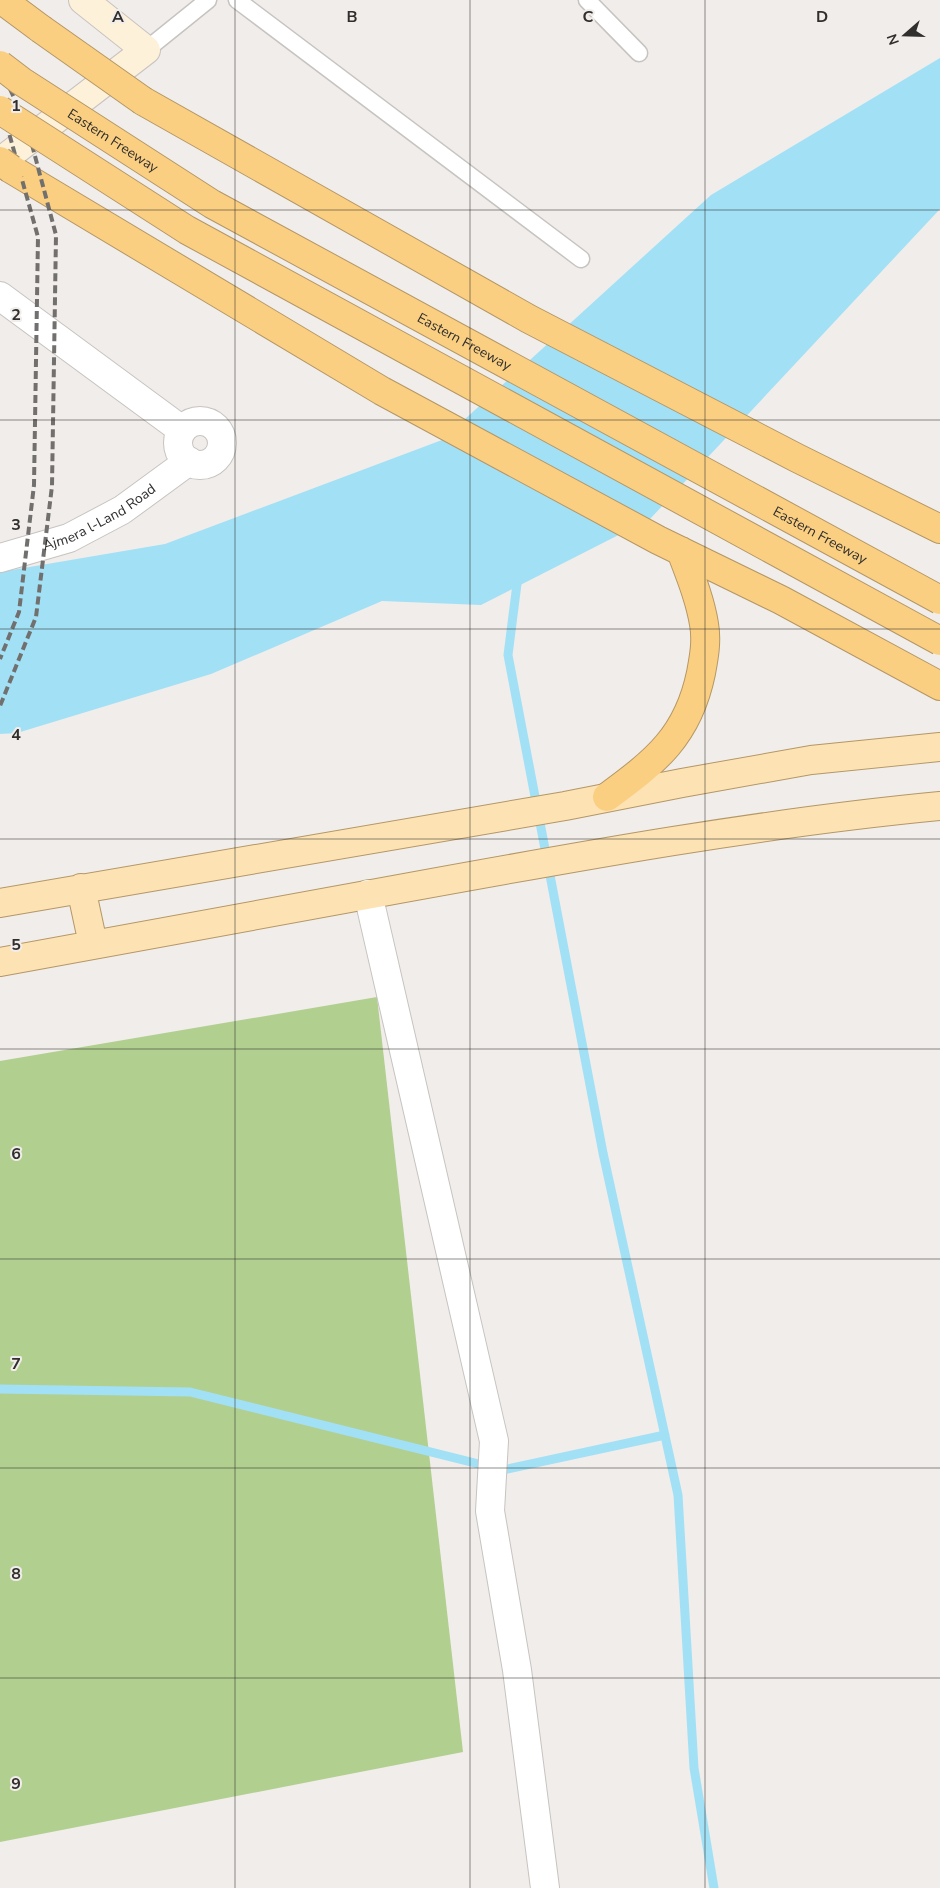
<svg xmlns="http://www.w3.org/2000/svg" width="940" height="1888" font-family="'Nunito Sans',sans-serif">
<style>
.green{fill:#b1cf8f}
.water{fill:#a2e0f6}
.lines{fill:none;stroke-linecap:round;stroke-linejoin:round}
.stream{stroke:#a2e0f6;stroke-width:9}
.lane-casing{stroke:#c7c3c0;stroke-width:19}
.street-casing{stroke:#c7c3c0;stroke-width:30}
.secondary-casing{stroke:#c7c3c0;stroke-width:30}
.primary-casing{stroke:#b49765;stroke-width:30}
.highway-casing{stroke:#b49765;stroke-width:30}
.lane{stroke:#fff;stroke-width:16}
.street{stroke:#fff;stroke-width:28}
.secondary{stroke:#fef1da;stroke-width:28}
.primary{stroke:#fde2b4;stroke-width:28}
.highway{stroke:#fbcf82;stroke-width:28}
.rail{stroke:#72706e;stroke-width:4;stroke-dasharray:8 4;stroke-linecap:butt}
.highway-bridge-casing{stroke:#b49765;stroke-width:30;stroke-linecap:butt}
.highway-bridge{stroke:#fbcf82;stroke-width:28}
.grid{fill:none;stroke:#302f2e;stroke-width:1;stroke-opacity:0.55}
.labels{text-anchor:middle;stroke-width:4;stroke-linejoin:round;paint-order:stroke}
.street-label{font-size:14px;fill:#302f2e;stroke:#f1edea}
.grid-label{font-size:16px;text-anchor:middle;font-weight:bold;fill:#302f2e;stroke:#f1edea;stroke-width:4;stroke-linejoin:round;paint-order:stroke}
</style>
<rect width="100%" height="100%" fill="#f1edea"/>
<!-- green -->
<path class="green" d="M377,997L463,1752L0,1842V1061Z"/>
<!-- water -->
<path class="water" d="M940,58V209L650,519L481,605L382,601L211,674L17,733L0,734V572L165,544L442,440L711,195Z"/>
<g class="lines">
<!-- stream -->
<path class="stream" d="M518,576L508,655L603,1153L678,1495L694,1768L714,1888
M0,1389L190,1392L503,1470L665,1435"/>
<defs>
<path id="lane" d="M237,0L581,259
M587,0L639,53
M146,50L208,0"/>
<g id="street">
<path d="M0,296L182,430"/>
<circle cx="200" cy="443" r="22"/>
<path id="s1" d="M0,558L69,538L122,510L189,461"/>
<path d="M368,894L494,1441L490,1511L517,1670L545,1888"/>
</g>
<path id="secondary" d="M0,162L146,50L83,0"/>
<path id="primary" d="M81,888L93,944
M0,903L565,806L682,783L811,760L940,747
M0,962C136,936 273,912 410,887C586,855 762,823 940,806"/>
<path id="highway" d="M2,0L41,29
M143,101L529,319L797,458L940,529
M11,169L382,391L658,540L781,600L940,686
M607,797C656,761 688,736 701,673C704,657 707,641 704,624C700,599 690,575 681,551"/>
</defs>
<!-- lane casing -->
<use href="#lane" class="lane-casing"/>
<!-- street casing -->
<use href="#street" class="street-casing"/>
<!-- secondary casing -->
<use href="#secondary" class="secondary-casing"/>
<!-- primary casing -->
<use href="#primary" class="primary-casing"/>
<!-- highway casing -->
<use href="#highway" class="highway-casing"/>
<!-- lane -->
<use href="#lane" class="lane"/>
<!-- street -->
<use href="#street" class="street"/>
<!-- secondary -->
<use href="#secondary" class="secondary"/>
<!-- primary -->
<use href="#primary" class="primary"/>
<!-- highway -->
<use href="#highway" class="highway"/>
<!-- rail -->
<path class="rail" d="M0,67L27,126L56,235L52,486L36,617L0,706
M0,113L9,133L38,237L34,485L19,612L0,659"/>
<defs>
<g id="highway-bridge">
<path d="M41,29L143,101"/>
<path id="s2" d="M0,65L21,81L212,204L940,600"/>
<path d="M0,110L187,230L940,641"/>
<path d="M0,161L11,169"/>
</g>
</defs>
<!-- highway-bridge casing -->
<use href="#highway-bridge" class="highway-bridge-casing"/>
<!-- highway-bridge -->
<use href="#highway-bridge" class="highway-bridge"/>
</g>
<!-- grid -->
<path class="grid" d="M235,0V1888M470,0V1888M705,0V1888M0,210H940M0,420H940M0,629H940M0,839H940M0,1049H940M0,1259H940M0,1468H940M0,1678H940"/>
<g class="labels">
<!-- street labels -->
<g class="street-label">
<text dy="5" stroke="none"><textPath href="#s2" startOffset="136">Eastern Freeway</textPath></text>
<text dy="5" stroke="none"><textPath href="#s2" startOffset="541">Eastern Freeway</textPath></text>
<text dy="5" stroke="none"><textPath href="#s1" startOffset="108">Ajmera l-Land Road</textPath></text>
<text dy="5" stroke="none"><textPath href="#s2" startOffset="946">Eastern Freeway</textPath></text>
</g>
</g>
<g class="grid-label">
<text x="118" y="22">A</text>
<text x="352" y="22">B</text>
<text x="588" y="22">C</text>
<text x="822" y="22">D</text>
<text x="16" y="111">1</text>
<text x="16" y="320">2</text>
<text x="16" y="530">3</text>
<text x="16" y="740">4</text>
<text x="16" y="950">5</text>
<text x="16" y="1159">6</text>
<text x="16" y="1369">7</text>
<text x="16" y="1579">8</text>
<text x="16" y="1789">9</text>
</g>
<!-- north arrow -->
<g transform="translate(905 35) rotate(250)" stroke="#f1edea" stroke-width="4" paint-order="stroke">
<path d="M0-4L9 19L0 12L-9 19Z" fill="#302f2e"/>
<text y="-8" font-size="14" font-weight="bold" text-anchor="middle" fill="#302f2e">N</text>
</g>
</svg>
